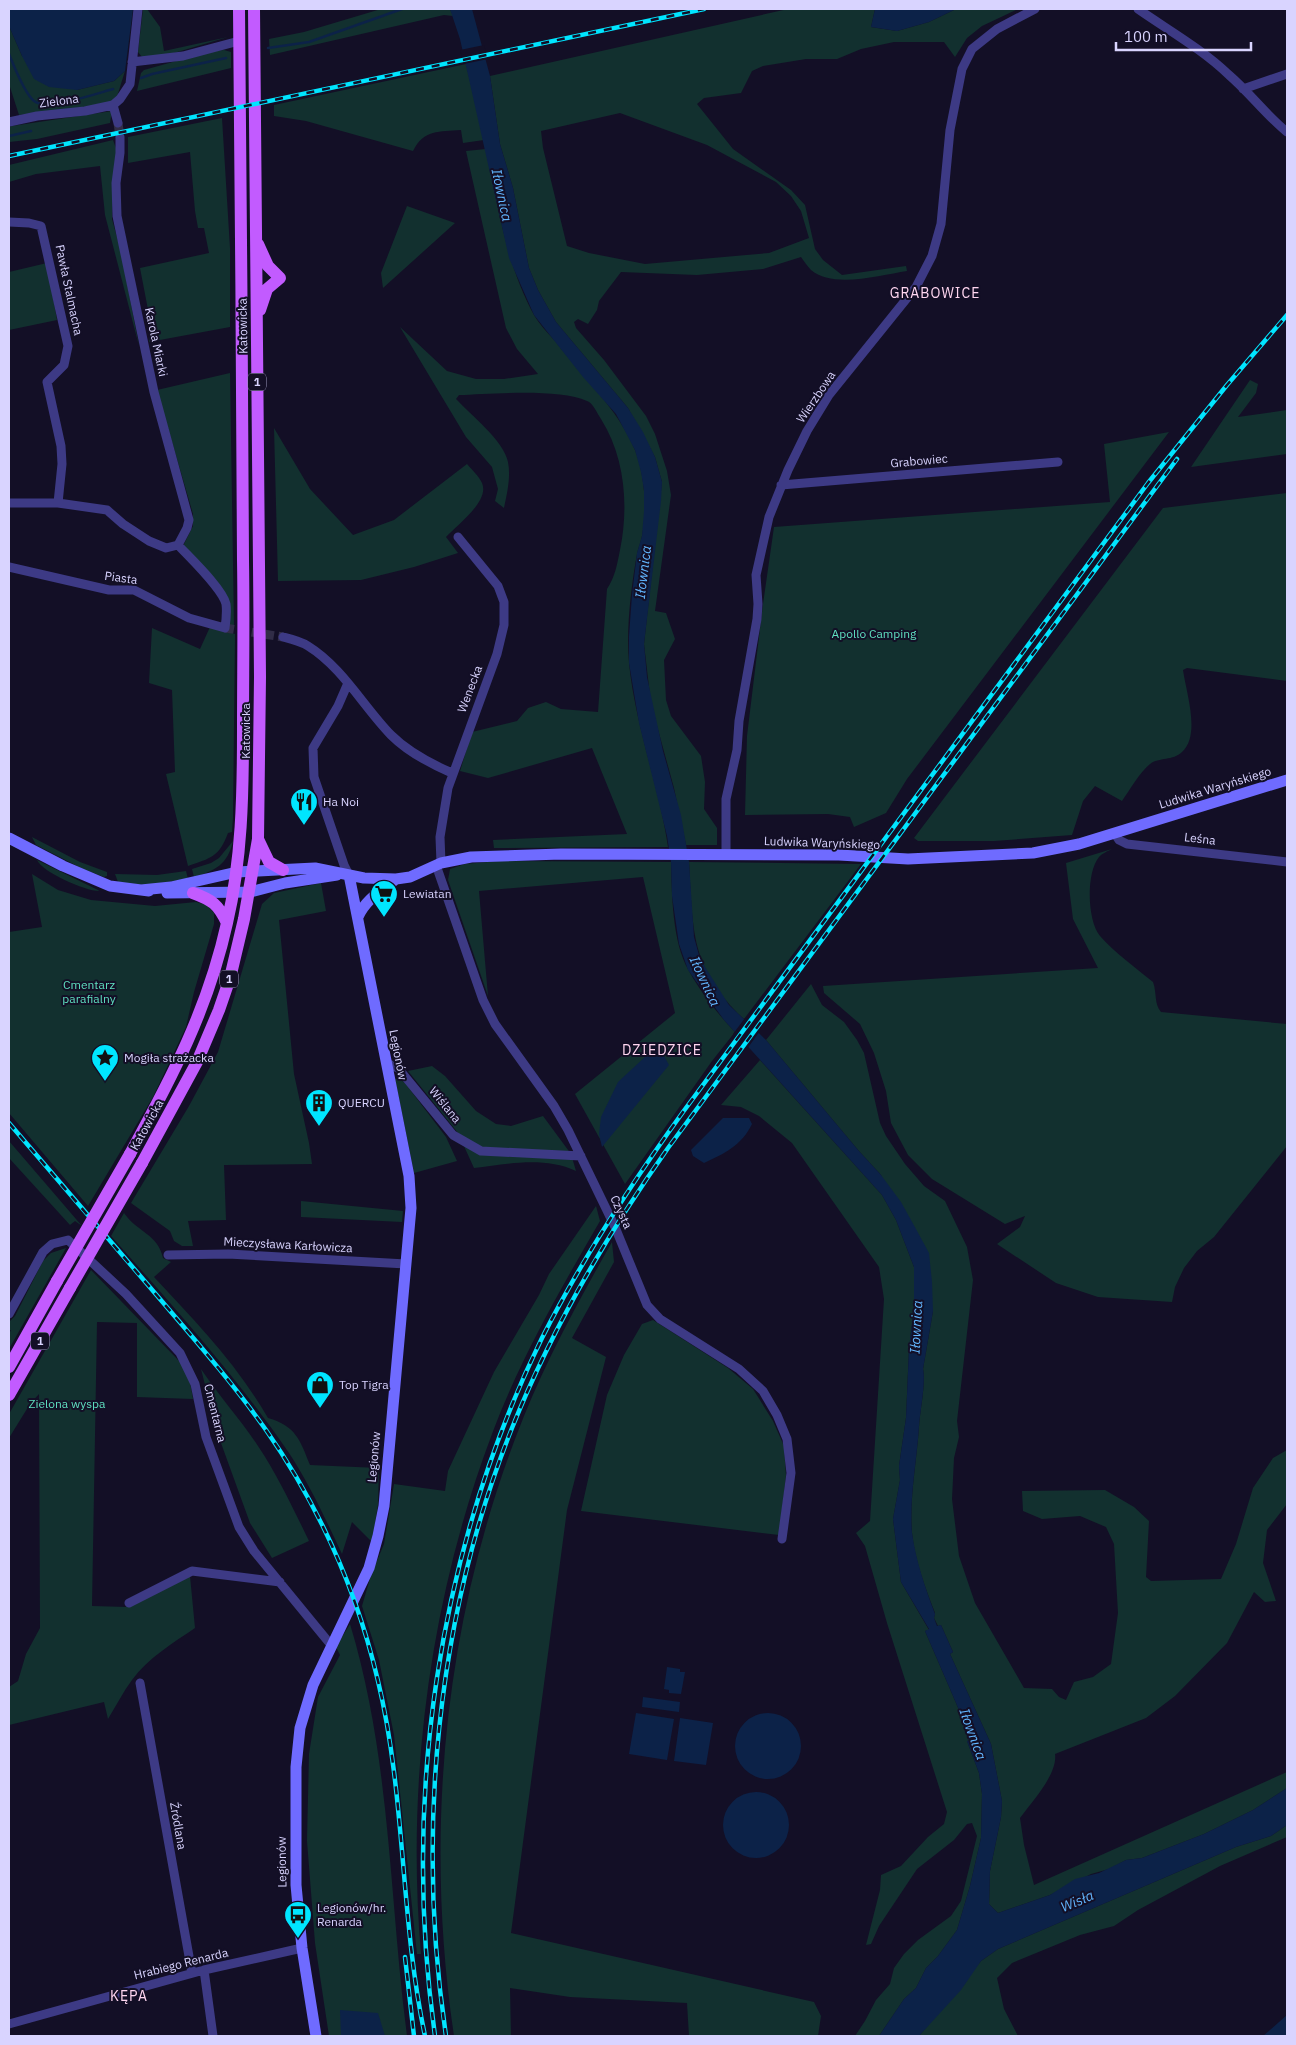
<svg xmlns="http://www.w3.org/2000/svg" width="1296" height="2045" font-family="'IBM Plex Sans',sans-serif">
<style>
.green{fill:#12302f;fill-rule:evenodd}
.water{fill:#0c2248}
.pier{fill:#130f26}
.lines{fill:none;stroke-linecap:round;stroke-linejoin:round}
.stream{stroke:#0c2248;stroke-width:2.5}
.street-tunnel{stroke:#312d47;stroke-width:9;stroke-dasharray:9 4.5;stroke-linecap:butt}
.street{stroke:#3d3a85;stroke-width:9}
.secondary{stroke:#6f6bff;stroke-width:11}
.primary{stroke:#c25bff;stroke-width:12}
.rail-casing{stroke:#00e5ff;stroke-width:4.5}
.rail{stroke:#130f26;stroke-width:2.5;stroke-dasharray:8;stroke-linecap:butt}
.primary-bridge{stroke:#c25bff;stroke-width:12}
.labels{text-anchor:middle;stroke-width:4;stroke-linejoin:round;paint-order:stroke}
.shield{fill:#130f26;stroke:#9e99be;stroke-width:1}
.shield-label{font-size:11px;font-weight:bold;fill:#d9d4ff}
.street-label{font-size:12px;fill:#d9d4ff;stroke:#130f26}
.park-label{font-size:12px;fill:#5fe0c0;stroke:#130f26}
.poi-label{font-size:12px;fill:#d9d4ff;stroke:#130f26;text-anchor:start}
.water-label{font-size:14px;font-style:italic;fill:#62b6ff;stroke:#130f26}
.neighbourhood-label{font-size:14px;letter-spacing:1px;fill:#ffd6f0;stroke:#130f26}
</style>
<rect width="100%" height="100%" fill="#130f26"/>
<!-- green -->
<path class="green" d="M143,9H147L160,27L164,51L228,37L157,58L142,57L138,52Z
M381,9H450L453,16L444,15L270,55L269,39L304,32Z
M788,9H875L871,27L897,31L929,22L956,9H1018L982,26L967,38L955,57L944,42H894L861,49L837,59H806L763,66L752,71L741,93L704,98L697,104L733,149L791,190L805,205L815,249L823,260L842,275L906,266L907,271C881,275 833,289 811,270C807,266 804,261 801,257L763,269L697,275L621,272L599,301L597,310L588,324L578,319L574,322L576,328L604,360L646,416L655,434L667,471L671,495L655,611L666,613L675,639L664,660L666,700L671,716L701,756L705,782L704,809L717,828V845H686L674,788L651,704L644,644L662,482L655,457L628,408L556,322L538,290L529,268L513,188L500,144L490,76ZM620,113L707,145L776,182L791,196L801,211L809,238L769,253L645,264L589,253L567,246L543,148L541,131Z
M9,26L22,56L77,90L114,81L125,71L116,100L101,105L19,115L9,84Z
M224,50L231,52V68L137,91L141,73L144,70L212,51Z
M466,64L484,140L463,143L461,130C439,132 424,129 413,151L306,121L274,116V105Z
M112,111L110,123L37,139L9,142V127L12,126Z
M222,118L230,248V327L149,342L150,320L140,268L209,253L204,228H198L195,211L190,152L128,163V137Z
M113,140L117,151L113,180L112,219L121,252L139,346L105,215L100,166L36,174L9,182V165Z
M486,149C498,205 506,264 534,315C539,324 548,333 555,341C582,376 618,409 635,450C645,476 647,508 642,536C641,542 638,548 637,554C631,587 626,629 629,663C635,725 659,785 668,847L494,848L493,840L627,834L592,748L488,778L460,771L472,732L517,721L528,708L546,702L561,709L598,712L607,589C615,577 617,565 620,550C629,506 625,457 601,419C597,413 593,403 587,401C559,388 491,394 459,395L456,399C471,415 504,441 508,462C511,477 507,494 504,508L495,501L498,489L492,467L466,437L400,327L447,371L476,379H504L538,374L517,349L506,328L466,151Z
M407,206L455,223L383,288L381,273Z
M47,263L57,320L9,330V272Z
M230,373L234,627L228,625V603L184,548V544L193,526V514L157,390Z
M1250,380L1258,384L1256,393L1238,417L1287,410V454L1191,467Z
M274,428L310,489L353,535L394,520L467,464C472,470 479,476 482,483C490,501 457,525 446,537L458,553L414,567L361,580L278,581Z
M1169,432L907,779L886,813L854,827L850,817L828,814L745,815L747,736L763,604L774,527L1110,502L1104,444Z
M1287,493V681L1187,668L1183,670C1186,692 1201,735 1182,752C1173,761 1159,757 1150,764C1140,772 1129,791 1122,801L1095,786L1083,801L1072,835L994,841H918L914,838L1163,508Z
M210,627L235,634L233,818L232,832L228,833C219,857 211,858 188,866L166,774L175,772L172,690L149,683L152,628L200,649Z
M32,837L80,862L107,872V876L104,877L83,869L36,845Z
M233,841C228,864 215,871 194,877L192,869L211,863L219,858Z
M1112,849C1108,851 1101,854 1099,857C1086,873 1087,920 1100,936C1114,952 1136,968 1153,982C1157,993 1154,1004 1161,1012L1287,1024V1146L1214,1237L1197,1251L1184,1268L1175,1287L1172,1302L1098,1297L1056,1283L997,1244L1020,1227L1025,1216L1005,1224L932,1179L908,1155L891,1123L886,1091L874,1053L860,1024L824,993L823,986L1098,968L1073,919L1066,863Z
M37,860L98,890L99,891C85,891 42,872 37,860Z
M498,861L671,862C672,895 672,942 689,971C701,993 718,1014 735,1032L712,1061L625,1184L575,1094L675,1013L643,877L479,891L488,996L448,880L450,869L465,864Z
M689,862L861,864L744,1019C690,969 693,930 689,862Z
M186,871L188,879L145,885L118,882L115,874L157,875Z
M32,874L58,890L91,900L155,906L196,902L207,905L214,913V924L194,992L186,1027L153,1097L88,1206L9,1113V932L42,927Z
M321,883L326,911L279,920L294,1074L309,1143L312,1164L224,1165L226,1220L188,1221L193,1246H182L174,1241L170,1231L131,1203L189,1106L218,1052L262,904L274,893Z
M811,984L822,1005L844,1022L857,1040L864,1053L880,1123L886,1136L905,1164L924,1186L945,1201L967,1247L973,1280L957,1421L959,1437L954,1458L952,1499L959,1556L975,1603L1024,1688L1052,1689L1059,1697L1066,1700L1074,1682L1093,1677L1111,1664L1118,1613L1114,1544L1106,1527L1080,1516L1042,1519L1023,1511L1022,1491L1105,1490L1134,1507L1149,1521L1146,1577L1151,1581L1221,1579L1236,1544L1253,1488L1273,1458L1287,1450V1504L1267,1530L1263,1563L1276,1601L1265,1602L1254,1592L1227,1643L1175,1696L1146,1718L1055,1754C1058,1774 1031,1803 1020,1818L1024,1845L1034,1885L1287,1772V1788L1253,1810L1204,1834L1142,1858L1126,1860L1109,1869L1091,1874L1050,1895L998,1913L989,1904L990,1871L1001,1817L1002,1801L991,1744L950,1654L953,1652L941,1625L938,1626L934,1618L935,1613C925,1587 915,1561 912,1533C909,1499 917,1460 919,1426C920,1411 926,1382 923,1369L933,1311L881,1175L858,1150L766,1040Z
M760,1060L882,1195L896,1220L914,1267V1307L909,1349L906,1418L899,1466L900,1480L893,1519L901,1582L929,1630L925,1631L972,1740L967,1741L979,1773L982,1794L981,1838L970,1886L957,1930L938,1956L926,1968L916,1988L904,1999L879,2036H855L865,2021L876,2000L890,1984L894,1968L904,1954L918,1940L951,1916L961,1901L977,1836L972,1823L967,1824L954,1840L917,1869L879,1926L871,1944L866,1945L880,1890L881,1875L901,1866L928,1837L944,1824L947,1812L887,1623L865,1546L856,1533L870,1521L884,1299L879,1267L792,1143L759,1116L741,1107L721,1105Z
M432,1066L445,1076L476,1111L496,1124L511,1126L543,1116L571,1154L576,1171C544,1156 507,1164 474,1168L458,1133L408,1071Z
M395,1079H400L405,1083L446,1137L457,1161L414,1173Z
M9,1141L82,1226L75,1221L70,1225L9,1158Z
M301,1201L403,1211L402,1222L301,1217Z
M596,1206L600,1221C560,1290 520,1359 492,1434C430,1598 406,1780 421,1954H417L394,1735L379,1660L362,1606L371,1575L384,1544L394,1484L445,1491L448,1471L494,1372L539,1295L549,1274Z
M124,1213C137,1232 158,1234 163,1258L171,1262L154,1277C197,1323 236,1363 268,1418C296,1426 300,1440 310,1465L379,1468L378,1505L372,1542L352,1522L342,1554C326,1520 310,1485 289,1453C236,1376 173,1306 111,1236Z
M612,1242L614,1262L572,1338L606,1357L567,1510L511,1933L814,2002L821,2016L818,2036H689L687,2003L570,1997L510,1988L511,2036H454C423,1827 445,1612 524,1416C549,1355 580,1298 612,1242Z
M66,1248L9,1349V1334L11,1330H9V1322L15,1316L43,1261L51,1253Z
M91,1270L181,1363L190,1382L193,1399L137,1397V1323L97,1322L92,1606L127,1607L190,1576L195,1628C173,1643 148,1658 132,1680C123,1692 116,1706 108,1719L104,1702L9,1725V1687L18,1681L26,1654L40,1628L39,1394L30,1404L9,1438V1414Z
M653,1320L728,1368L753,1389L773,1421L784,1446L786,1476L779,1535L581,1511L607,1395L624,1355L642,1324Z
M201,1369C219,1396 241,1420 258,1446C278,1476 293,1508 309,1541L272,1558L250,1523L217,1432Z
M350,1624C391,1759 389,1898 407,2036H329L315,1943L307,1841L309,1754L318,1697L340,1655L336,1647Z
M1287,1825V1837L1220,1866L1138,1910L1114,1926L1080,1935L1012,1963L997,1978L1004,2009L1018,2036H919L981,1961L998,1949L1236,1847L1271,1836Z"/>
<!-- water -->
<path class="water" d="M9,9H133L125,71L114,81L77,90L49,87L34,79L22,56L9,26Z
M450,9H472L490,76L500,144L513,188L529,268L538,290L556,322L628,408L643,432L655,457L662,482L661,501L644,644L647,677L663,751L681,815L689,862L694,937L700,959L729,1005L766,1040L858,1150L881,1175L901,1202L916,1229L929,1253L932,1282L933,1311L923,1369C926,1382 920,1411 919,1426C917,1460 909,1499 912,1533C916,1561 925,1587 935,1614L934,1618L937,1626L941,1625L953,1652L950,1654L991,1744L1002,1801L1001,1817L990,1871L989,1904L998,1913L1050,1895L1075,1879L1099,1873L1126,1860L1142,1858L1204,1834L1253,1810L1287,1788V1825L1271,1836L1236,1847L998,1949L981,1961L961,1990L919,2036H879L904,1999L916,1988L926,1968L938,1956L957,1930L970,1886L981,1838L982,1794L979,1773L967,1741L972,1740L925,1631L929,1629L901,1582L893,1519L900,1480L899,1466L906,1418L909,1349L914,1307V1267L896,1220L882,1195L724,1020L688,970L679,944L672,896L671,862L667,836L639,723L629,663V636L632,595L637,553L642,536L644,511V490L641,472L635,450L616,414L583,377L534,315L509,258L460,39Z
M875,9H956L929,22L897,31L871,27Z
M658,1045L669,1065L602,1147L599,1134L601,1117L618,1082Z
M723,1118H749L752,1124C742,1145 724,1154 704,1163L693,1156L691,1150Z
M667,1667L680,1669V1672H685L681,1694L669,1693V1690L664,1689Z
M643,1697L680,1702L679,1712L642,1707Z
M636,1713L674,1719L667,1760L629,1754Z
M735 1746a33 33 0 1 1 66 0a33 33 0 1 1-66 0Z
M680,1718L713,1723L706,1765L674,1761Z
M723 1825a33 33 0 1 1 66 0a33 33 0 1 1-66 0Z
M340,2010L378,2013L385,2036H341Z
M1287,2015V2036H1263Z"/>
<!-- pier -->
<path class="pier" d="M484,45L488,59L464,64L460,50Z
M745,1018L760,1031L747,1049L733,1034Z"/>
<g class="lines">
<!-- stream -->
<path class="stream" d="M268,48L309,42L402,9
M9,54C14,66 24,93 34,101C47,111 98,93 113,89
M141,78L152,74L226,58
M9,136L31,131"/>
<!-- street-tunnel -->
<path class="street-tunnel" d="M118,123L120,137
M225,628L283,637"/>
<!-- street -->
<path class="street" d="M1138,9C1168,30 1202,49 1229,75C1250,93 1266,115 1287,132
M132,62L183,56L239,41
M1243,89L1287,74
M113,105L118,123
M9,122L37,116L85,111L113,105L120,99L130,84L138,9
M9,222L29,223L41,226L68,346L64,365L47,382L61,446L62,464L58,503
M781,485L1058,462
M9,503H58L107,510L123,524L149,541L166,548L178,545L187,528L189,520L154,392L117,216L116,183L120,153V137
M9,567L109,590H134L189,618L225,628C226,621 227,612 226,604C222,588 190,558 178,545
M283,637C291,639 300,641 308,646C342,667 363,706 391,735C408,752 431,764 452,773
M348,683L338,706L313,748L314,777L344,865L349,875
M1115,834L1119,840L1127,844L1287,862
M726,855V799L737,750L739,721L757,619L758,604L756,575L769,517L788,470L807,431L829,395L916,287L932,256L941,224L950,130L962,69L972,49L997,29L1035,9
M441,863L440,837L448,788L497,654L504,625V602L498,586L458,537
M436,865L483,1000L495,1024L554,1106L568,1130L615,1227L647,1305L660,1319L739,1369L763,1391L777,1415L787,1439L791,1473L782,1539
M386,1063L398,1068L453,1135L481,1151L581,1156
M168,1255L228,1254L406,1264
M9,1314L43,1252L52,1244L68,1240L126,1294L180,1353L195,1384L206,1437L239,1527L254,1551L331,1645
M129,1603L192,1571L280,1582
M140,1683L192,1973
M204,1970L213,2036
M9,2024L204,1970L302,1948"/>
<!-- secondary -->
<path class="secondary" d="M9,838L63,866L110,886L149,891
M141,890L171,887L237,872L315,868L364,878L396,879L410,877L441,863L471,857L561,854L839,855L908,859L1033,853L1079,844L1287,780
M167,893L250,892L285,883L337,875
M358,917C365,900 381,891 396,879
M316,2036L302,1948L296,1885V1767L300,1728L313,1685L369,1568L378,1536L384,1506L411,1208L409,1176L349,875"/>
<!-- primary -->
<path class="primary" d="M258,244L268,266L280,278L267,289L260,310
M258,839L269,862L283,870
M193,893C212,900 218,904 227,923
M130,1154C172,1077 208,1009 227,923C242,859 243,795 243,730C243,673 244,617 243,560C242,376 241,193 239,9
M142,1163L197,1062L219,1010L230,978L244,919L258,839L260,677L254,9
M9,1367L57,1281
M9,1395L70,1288"/>
<defs>
<path id="rail" d="M9,156L704,9
M9,1123C55,1177 101,1231 148,1285C188,1332 230,1379 266,1430C319,1506 357,1591 378,1681C406,1797 400,1919 425,2036
M405,1957L414,2036
M435,2036C402,1800 437,1553 542,1338C582,1259 631,1184 683,1112L1148,483L1227,385L1287,315
M446,2036C416,1834 436,1618 512,1428C552,1328 606,1236 668,1148L1177,459"/>
</defs>
<!-- rail casing -->
<use href="#rail" class="rail-casing"/>
<!-- rail -->
<use href="#rail" class="rail"/>
<!-- primary-bridge -->
<path class="primary-bridge" d="M57,1281L130,1154
M70,1288L142,1163"/>
</g>
<!-- icons -->
<defs>
<symbol id="restaurant-pin" viewBox="-11 -11 22 30"><path d="M0 17L-7.5 6A9.5 9.5 0 1 1 7.5 6Z" fill="#00e5ff" stroke="#130f26"/><path d="M-5-6h1v4h1v-4h1v4h1v-4h1v5L-1.5 .5V6h-2V.5L-5-1ZM5-6V6H3V1.5H1.5Q1.5-4 5-6Z" fill="#111"/></symbol>
<symbol id="supermarket-pin" viewBox="-11 -11 22 30"><path d="M0 17L-7.5 6A9.5 9.5 0 1 1 7.5 6Z" fill="#00e5ff" stroke="#130f26"/><path d="M-6-5.5h2.5l.6 2H6L4.5 2H-2.5L-4.4-4H-6ZM-1.5 3.2a1.3 1.3 0 1 0 .1 0ZM3 3.2a1.3 1.3 0 1 0 .1 0Z" fill="#111"/></symbol>
<symbol id="sight-pin" viewBox="-11 -11 22 30"><path d="M0 17L-7.5 6A9.5 9.5 0 1 1 7.5 6Z" fill="#00e5ff" stroke="#130f26"/><path d="M0-6L1.8-2.2L6-1.7L2.9 1.2L3.7 5.4L0 3.3L-3.7 5.4L-2.9 1.2L-6-1.7L-1.8-2.2Z" fill="#111"/></symbol>
<symbol id="building-pin" viewBox="-11 -11 22 30"><path d="M0 17L-7.5 6A9.5 9.5 0 1 1 7.5 6Z" fill="#00e5ff" stroke="#130f26"/><path d="M-4-6H4V6H1V3H-1V6H-4ZM-2.5-4.3h1.7v1.8h-1.7ZM.8-4.3h1.7v1.8H.8ZM-2.5-1h1.7V.8h-1.7ZM.8-1h1.7V.8H.8Z" fill="#111"/></symbol>
<symbol id="shop-pin" viewBox="-11 -11 22 30"><path d="M0 17L-7.5 6A9.5 9.5 0 1 1 7.5 6Z" fill="#00e5ff" stroke="#130f26"/><path d="M-5-2.5h2.3a2.7 3.5 0 0 1 5.4 0H5L5.5 6h-11ZM-1.5-2.5h3a1.5 2.3 0 0 0-3 0Z" fill="#111"/></symbol>
<symbol id="bus-pin" viewBox="-11 -11 22 30"><path d="M0 17L-7.5 6A9.5 9.5 0 1 1 7.5 6Z" fill="#00e5ff" stroke="#130f26"/><path d="M-5-6H5V4H4V6H2V4H-2V6H-4V4H-5ZM-3.5-4V0h7V-4ZM-3.5 1.2v1.5H-2V1.2ZM2 1.2v1.5H3.5V1.2Z" fill="#111"/></symbol>
</defs>
<g fill-rule="evenodd">
<use href="#restaurant-pin" x="288" y="786" width="32" height="43"/>
<use href="#supermarket-pin" x="368" y="878" width="32" height="43"/>
<use href="#sight-pin" x="89" y="1042" width="32" height="43"/>
<use href="#building-pin" x="303" y="1087" width="32" height="43"/>
<use href="#shop-pin" x="304" y="1369" width="32" height="43"/>
<use href="#bus-pin" x="282" y="1899" width="32" height="43"/>
</g>
<g class="labels">
<!-- shield labels -->
<g class="shield">
<rect x="248" y="373.5" width="18" height="17" rx="4"/>
<rect x="220" y="970.5" width="18" height="17" rx="4"/>
<rect x="31" y="1332.5" width="18" height="17" rx="4"/>
</g>
<g class="shield-label">
<text x="257" y="386">1</text>
<text x="229" y="983">1</text>
<text x="40" y="1345">1</text>
</g>
<!-- street labels -->
<g class="street-label">
<text transform="translate(59 101) rotate(-7)" y="4">Zielona</text>
<text transform="translate(69 290) rotate(78)" y="4">Pawła Stalmacha</text>
<text transform="translate(243 326) rotate(-91)" y="4">Katowicka</text>
<text transform="translate(156 342) rotate(78)" y="4">Karola Miarki</text>
<text transform="translate(816 397) rotate(-56)" y="4">Wierzbowa</text>
<text transform="translate(919 461) rotate(-5)" y="4">Grabowiec</text>
<text transform="translate(121 578) rotate(8)" y="4">Piasta</text>
<text transform="translate(470 689) rotate(-69)" y="4">Wenecka</text>
<text transform="translate(246 731) rotate(-90)" y="4">Katowicka</text>
<text transform="translate(1215 788) rotate(-17)" y="4">Ludwika Waryńskiego</text>
<text transform="translate(1200 839) rotate(7)" y="4">Leśna</text>
<text transform="translate(822 843) rotate(2)" y="4">Ludwika Waryńskiego</text>
<text transform="translate(398 1055) rotate(79)" y="4">Legionów</text>
<text transform="translate(445 1105) rotate(51)" y="4">Wiślana</text>
<text transform="translate(147 1125) rotate(-61)" y="4">Katowicka</text>
<text transform="translate(621 1212) rotate(65)" y="4">Czysta</text>
<text transform="translate(288 1245) rotate(3)" y="4">Mieczysława Karłowicza</text>
<text transform="translate(215 1413) rotate(76)" y="4">Cmentarna</text>
<text transform="translate(374 1457) rotate(-85)" y="4">Legionów</text>
<text transform="translate(178 1826) rotate(80)" y="4">Źródlana</text>
<text transform="translate(282 1862) rotate(-91)" y="4">Legionów</text>
<text transform="translate(181 1964) rotate(-14)" y="4">Hrabiego Renarda</text>
</g>
<!-- park labels -->
<g class="park-label">
<text x="874" y="638">Apollo Camping</text>
<text x="89" y="989">Cmentarz<tspan x="89" dy="14">parafialny</tspan></text>
<text x="67" y="1408">Zielona wyspa</text>
</g>
<!-- poi labels -->
<g class="poi-label">
<text x="323" y="806">Ha Noi</text>
<text x="403" y="898">Lewiatan</text>
<text x="124" y="1062">Mogiła strażacka</text>
<text x="338" y="1107">QUERCU</text>
<text x="339" y="1389">Top Tigra</text>
<text x="317" y="1912">Legionów/hr.<tspan x="317" dy="14">Renarda</tspan></text>
</g>
<!-- water labels -->
<g class="water-label">
<text transform="translate(502 195) rotate(78)" y="5">Iłownica</text>
<text transform="translate(643 572) rotate(-83)" y="5">Iłownica</text>
<text transform="translate(705 981) rotate(65)" y="5">Iłownica</text>
<text transform="translate(916 1327) rotate(-87)" y="5">Iłownica</text>
<text transform="translate(973 1734) rotate(70)" y="5">Iłownica</text>
<text transform="translate(1077 1901) rotate(-23)" y="5">Wisła</text>
</g>
<!-- neighbourhood labels -->
<g class="neighbourhood-label">
<text x="935" y="298">GRABOWICE</text>
<text x="662" y="1055">DZIEDZICE</text>
<text x="129" y="2001">KĘPA</text>
</g>
</g>
<!-- border -->
<rect width="1296" height="2045" fill="none" stroke="#d9d4ff" stroke-width="20"/>
<!-- scale -->
<path d="M1116 42v8h135v-8" fill="none" stroke="#d9d4ff" stroke-width="2.5"/>
<text x="1124" y="42" font-size="15" fill="#d9d4ff" stroke="#130f26" stroke-width="4" paint-order="stroke">100 m</text>
</svg>
